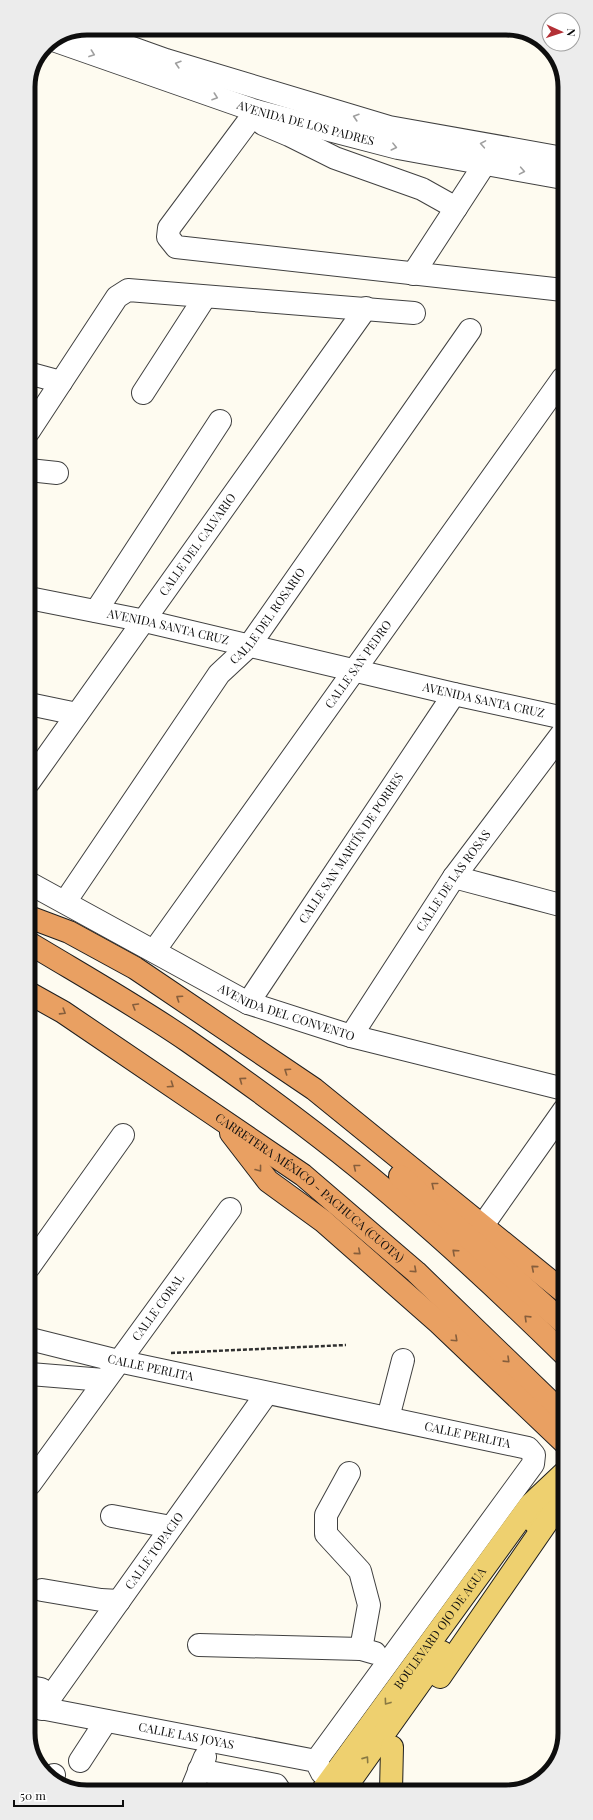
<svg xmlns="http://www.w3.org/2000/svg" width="593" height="1820" font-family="'Playfair Display',serif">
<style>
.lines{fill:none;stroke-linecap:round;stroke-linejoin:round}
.minor-casing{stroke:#414141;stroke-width:24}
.major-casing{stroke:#1f1f1f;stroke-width:24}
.highway-casing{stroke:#1f1f1f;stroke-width:24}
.path{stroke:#303030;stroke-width:2.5;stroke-dasharray:4 2;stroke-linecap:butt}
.minor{stroke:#fff;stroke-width:22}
.major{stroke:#eed06f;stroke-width:22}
.highway{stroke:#e9a062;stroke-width:22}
.oneway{stroke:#9f9f9f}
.oneway2{stroke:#865e3c}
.oneway3{stroke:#897943}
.labels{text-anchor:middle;stroke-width:4;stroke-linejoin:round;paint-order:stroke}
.street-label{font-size:12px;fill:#0e0e0e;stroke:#fff}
.rim{fill:none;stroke:#0e0e0e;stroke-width:5}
</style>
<rect width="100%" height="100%" fill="#fefbf0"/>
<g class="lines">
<defs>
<g id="minor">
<path d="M82,30L166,60L389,127L563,158"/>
<path id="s1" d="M56,41L256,111L398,148L563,178"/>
<path d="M256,111L169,228L168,237L176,247L563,290"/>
<path d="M263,124L289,135L335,158L422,189L456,208"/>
<path d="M413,274L484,165"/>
<path d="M28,373L61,382"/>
<path d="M143,393L205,297"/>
<path d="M29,431L117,297L128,290L414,313"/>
<path d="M29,470L57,473"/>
<path id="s2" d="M29,598L145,621L454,694L564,718"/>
<path d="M96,611L220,421"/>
<path d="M29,704L77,714"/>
<path id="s3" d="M29,782L366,308"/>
<path d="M454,877L564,906"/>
<path id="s4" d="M29,883L248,1003L351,1036L564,1089"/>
<path id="s5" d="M65,902L219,674L249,646L470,330"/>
<path id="s6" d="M154,951L563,378"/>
<path id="s7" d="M248,1003L454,694"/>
<path id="s8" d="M351,1036L454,877L564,731"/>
<path d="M483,1225L564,1110"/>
<path d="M29,1267L123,1135"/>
<path id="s9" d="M30,1339L118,1361L528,1448L534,1455L533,1464L316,1761"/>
<path d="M30,1374L104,1380"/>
<path d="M388,1418L403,1360"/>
<path d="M349,1473L326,1515V1534L360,1571L369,1605L361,1649"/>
<path id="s10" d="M30,1484L230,1209"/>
<path d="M112,1516L171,1527"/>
<path d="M42,1590L101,1600L119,1601"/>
<path d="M199,1645L361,1649L375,1653"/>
<path d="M30,1687L41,1689L51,1696"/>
<path id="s11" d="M30,1706L316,1761L322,1773"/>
<path id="s12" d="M42,1709L267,1393"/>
<path d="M80,1761L106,1721"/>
<path d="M199,1770L276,1785L280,1791"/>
<path d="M52,1779L54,1775"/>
<path d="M191,1791L205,1757"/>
</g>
<g id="major">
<path d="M534,1522L539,1515L565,1495"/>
<path d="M440,1677L554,1512"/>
<path id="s13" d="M322,1791L530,1505L565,1472"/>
<path d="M343,1791L442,1652"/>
<path d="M391,1791L392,1747"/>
</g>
<g id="highway">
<path d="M29,917L69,932L135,968L314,1089L564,1292"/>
<path d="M29,943C82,975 137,1006 188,1041C263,1093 337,1147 405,1207C460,1254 513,1304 565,1355"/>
<path id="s14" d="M29,993L63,1012L303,1175L416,1272L565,1416"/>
<path d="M231,1133L268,1181L323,1221L439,1323L565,1443"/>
<path d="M400,1176L565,1324"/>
</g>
</defs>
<!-- minor casing -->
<use href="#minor" class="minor-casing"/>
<!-- major casing -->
<use href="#major" class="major-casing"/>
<!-- highway casing -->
<use href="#highway" class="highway-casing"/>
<!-- path -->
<path class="path" d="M171,1353L346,1345"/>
<!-- minor -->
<use href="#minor" class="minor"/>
<!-- major -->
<use href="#major" class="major"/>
<!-- highway -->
<use href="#highway" class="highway"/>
</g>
<!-- one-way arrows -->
<defs><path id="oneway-chevron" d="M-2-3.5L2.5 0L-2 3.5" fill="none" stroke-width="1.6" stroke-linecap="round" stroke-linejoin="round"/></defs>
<g class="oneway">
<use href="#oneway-chevron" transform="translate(92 54) rotate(20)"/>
<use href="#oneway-chevron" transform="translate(178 64) rotate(-163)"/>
<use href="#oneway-chevron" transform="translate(215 97) rotate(19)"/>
<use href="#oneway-chevron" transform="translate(356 117) rotate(-163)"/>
<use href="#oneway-chevron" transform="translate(483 144) rotate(-170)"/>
<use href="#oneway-chevron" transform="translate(394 147) rotate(14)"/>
<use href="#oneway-chevron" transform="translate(522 171) rotate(10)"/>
</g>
<g class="oneway2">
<use href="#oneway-chevron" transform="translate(179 998) rotate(-146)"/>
<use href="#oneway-chevron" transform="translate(135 1006) rotate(-149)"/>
<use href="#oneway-chevron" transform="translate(63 1012) rotate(32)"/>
<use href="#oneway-chevron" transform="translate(287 1071) rotate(-146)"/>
<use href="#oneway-chevron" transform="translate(242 1080) rotate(-144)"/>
<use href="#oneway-chevron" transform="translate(171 1085) rotate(34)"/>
<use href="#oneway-chevron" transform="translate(356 1167) rotate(-141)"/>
<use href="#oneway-chevron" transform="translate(259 1169) rotate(52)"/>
<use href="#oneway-chevron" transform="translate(434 1185) rotate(-141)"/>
<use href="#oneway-chevron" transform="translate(358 1252) rotate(41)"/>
<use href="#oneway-chevron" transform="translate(455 1252) rotate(-138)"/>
<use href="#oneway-chevron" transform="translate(534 1268) rotate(-140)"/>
<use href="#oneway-chevron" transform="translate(414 1270) rotate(42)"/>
<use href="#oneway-chevron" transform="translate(527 1318) rotate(-136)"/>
<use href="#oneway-chevron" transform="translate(455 1339) rotate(43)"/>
<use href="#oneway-chevron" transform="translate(507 1360) rotate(44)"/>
</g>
<g class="oneway3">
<use href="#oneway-chevron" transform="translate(387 1702) rotate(126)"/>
<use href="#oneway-chevron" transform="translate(366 1759) rotate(-55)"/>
</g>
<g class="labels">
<!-- street labels -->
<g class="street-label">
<text dy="4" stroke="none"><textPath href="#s1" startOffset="263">AVENIDA DE LOS PADRES</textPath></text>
<text dy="4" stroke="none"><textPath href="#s3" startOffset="291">CALLE DEL CALVARIO</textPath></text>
<text dy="4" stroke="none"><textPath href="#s5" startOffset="351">CALLE DEL ROSARIO</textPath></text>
<text dy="4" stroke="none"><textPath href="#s2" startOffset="142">AVENIDA SANTA CRUZ</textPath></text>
<text dy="4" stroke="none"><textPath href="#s6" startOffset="352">CALLE SAN PEDRO</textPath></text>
<text dy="4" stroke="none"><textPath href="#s2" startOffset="466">AVENIDA SANTA CRUZ</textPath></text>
<text dy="4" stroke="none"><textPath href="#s7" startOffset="186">CALLE SAN MARTÍN DE PORRES</textPath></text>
<text dy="4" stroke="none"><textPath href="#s8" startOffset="186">CALLE DE LAS ROSAS</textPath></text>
<text dy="4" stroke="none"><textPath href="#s4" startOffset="289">AVENIDA DEL CONVENTO</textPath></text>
<text dy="4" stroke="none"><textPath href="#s14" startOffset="342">CARRETERA MÉXICO - PACHUCA (CUOTA)</textPath></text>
<text dy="4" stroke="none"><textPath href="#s10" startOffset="218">CALLE CORAL</textPath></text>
<text dy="4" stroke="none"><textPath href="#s9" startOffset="124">CALLE PERLITA</textPath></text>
<text dy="4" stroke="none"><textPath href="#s9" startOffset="448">CALLE PERLITA</textPath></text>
<text dy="4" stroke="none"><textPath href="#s12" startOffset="194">CALLE TOPACIO</textPath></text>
<text dy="4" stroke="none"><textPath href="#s13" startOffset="201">BOULEVARD OJO DE AGUA</textPath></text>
<text dy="4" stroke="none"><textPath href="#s11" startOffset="159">CALLE LAS JOYAS</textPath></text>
</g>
</g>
<!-- crop -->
<path d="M0 0H593V1820H0ZM87 35H506A52 52 0 0 1 558 87V1733A52 52 0 0 1 506 1785H87A52 52 0 0 1 35 1733V87A52 52 0 0 1 87 35Z" fill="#ececec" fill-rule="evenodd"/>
<path class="rim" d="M87 35H506A52 52 0 0 1 558 87V1733A52 52 0 0 1 506 1785H87A52 52 0 0 1 35 1733V87A52 52 0 0 1 87 35Z"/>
<!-- north arrow -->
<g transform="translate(561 32) rotate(93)"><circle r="19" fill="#ffffff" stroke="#9f9f9f"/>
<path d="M0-3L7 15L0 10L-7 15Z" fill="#b33036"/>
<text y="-6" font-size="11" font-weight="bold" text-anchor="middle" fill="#0e0e0e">N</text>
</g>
<!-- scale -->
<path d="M14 1800v6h109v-6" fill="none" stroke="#0e0e0e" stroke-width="2"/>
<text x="20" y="1800" font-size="12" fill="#0e0e0e" stroke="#ffffff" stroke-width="3" paint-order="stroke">50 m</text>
</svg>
